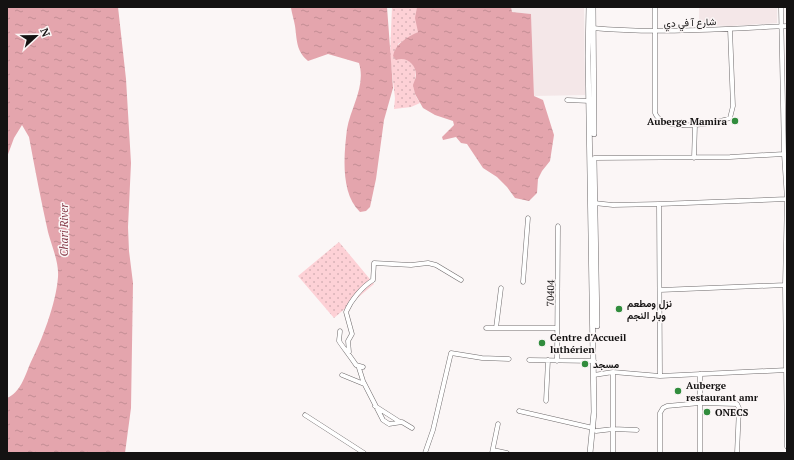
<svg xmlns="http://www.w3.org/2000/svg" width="794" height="460" font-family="'PT Serif',Vazirmatn,serif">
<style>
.built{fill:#f4e7e8}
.grass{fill:url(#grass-dots)}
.water{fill:url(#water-ripples)}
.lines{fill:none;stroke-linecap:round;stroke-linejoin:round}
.minor-casing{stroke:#6e6a6b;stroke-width:5}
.major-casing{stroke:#6e6a6b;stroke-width:6}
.minor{stroke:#fff;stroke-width:4}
.major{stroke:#fff;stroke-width:5}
.poi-dot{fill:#318c3d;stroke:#fbf6f6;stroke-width:1.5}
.labels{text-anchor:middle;stroke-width:3;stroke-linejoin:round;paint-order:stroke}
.street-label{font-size:10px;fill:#141212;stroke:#fbf6f6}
.poi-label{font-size:10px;font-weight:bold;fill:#141212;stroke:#fbf6f6;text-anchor:start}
.water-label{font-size:11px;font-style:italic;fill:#853947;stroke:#fbf6f6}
</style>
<defs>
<pattern id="grass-dots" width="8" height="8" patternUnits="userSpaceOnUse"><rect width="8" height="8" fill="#fdd1d6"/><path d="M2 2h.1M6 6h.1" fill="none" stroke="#d8b2b7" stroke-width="1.8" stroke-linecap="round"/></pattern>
<pattern id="water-ripples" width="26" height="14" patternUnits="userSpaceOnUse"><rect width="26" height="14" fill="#e4a5ad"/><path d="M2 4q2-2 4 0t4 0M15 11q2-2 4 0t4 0" fill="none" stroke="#c38d94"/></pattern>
</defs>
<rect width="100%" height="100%" fill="#fbf6f6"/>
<!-- built -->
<path class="built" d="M511,7H584L585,95L534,96L531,14L512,12Z
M699,7H777V23L731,26L699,25Z"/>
<!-- grass -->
<path class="grass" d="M392,7H417C416,16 418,23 418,32L398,44L401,58C424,64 412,79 415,94C416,97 418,100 420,103L411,107L394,109L395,98L390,56Z
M339,242L374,284L334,318L298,276Z"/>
<!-- water -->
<path class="water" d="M7,7H118L126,79L131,163L128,227L129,251L133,283L131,408L125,453H7V398C20,393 25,376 30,364C42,340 56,304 58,277C59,262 52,247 48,232C41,201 35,169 29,137L22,125L14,138L7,157Z
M387,7L393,88L384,120L376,179L370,207L366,211L360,212C340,193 344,154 347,129C351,107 366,86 359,63L328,54L308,61C296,51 297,40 295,26C294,20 292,14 291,8Z
M417,7H511L512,12L531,14L534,96L543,100L554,135L550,161L542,171L538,179L537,193L529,201L515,198L507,187L497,177L483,168L467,144L461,143L456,137L443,140L442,137L454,125L453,121L435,115L423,108L415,94L413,85C414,82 416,78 416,75C416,64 406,56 396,60L393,56C395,44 407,37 418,32L415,18Z"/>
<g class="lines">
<defs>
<path id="minor" d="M655,7V113C663,133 714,124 730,118L733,106L730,29
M781,7L784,154L787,199L785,285L787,447
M592,28C657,34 722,29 787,26
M567,100L590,101
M594,158L730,157L784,154
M694,158L695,125
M594,203L613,205L659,204L787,199
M659,204L660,376
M523,282L528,218
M660,290L785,285
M486,328H557
M496,328L501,288
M340,331C340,334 339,338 339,341C340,343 353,360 356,365L363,367
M349,352L348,341L352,334L346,312C351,300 362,287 373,280L374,263L411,265L428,263L436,265L461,280
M529,360L594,361
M557,361L558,226
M613,372V453
M700,374V453
M342,375L364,384L359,368
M594,375L613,372L660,376L787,370
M364,383L383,420L389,424L402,422L412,428
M546,401L548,360
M375,406L400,422
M519,411L593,428
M305,415L364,453
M596,431L613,429L637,430
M493,450L507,453
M425,453L433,430L451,353L482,358L509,359
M492,453L498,424
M660,453V413L663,408L667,406L700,403L737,404L739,408L737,453"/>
<path id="major" d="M589,7L588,56L594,412L590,453
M593,7L594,134
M594,160L597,326"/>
</defs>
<!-- minor casing -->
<use href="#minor" class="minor-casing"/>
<!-- major casing -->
<use href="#major" class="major-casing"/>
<!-- minor -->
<use href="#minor" class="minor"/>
<!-- major -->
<use href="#major" class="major"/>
</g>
<!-- markers -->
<g class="poi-dot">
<circle cx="735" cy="121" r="4"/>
<circle cx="619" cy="309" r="4"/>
<circle cx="542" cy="343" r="4"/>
<circle cx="585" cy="364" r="4"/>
<circle cx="678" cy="391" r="4"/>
<circle cx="707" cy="412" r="4"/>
</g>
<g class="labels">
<!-- street labels -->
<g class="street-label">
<text transform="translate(690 22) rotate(-2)" y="4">شارع آ في دي</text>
<text transform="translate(550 293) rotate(-89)" y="4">70404</text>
</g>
<!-- poi labels -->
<g class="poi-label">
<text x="727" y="125" text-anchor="end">Auberge Mamira</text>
<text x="627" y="307">نزل ومطعم<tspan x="627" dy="12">وبار النجم</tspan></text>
<text x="550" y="341">Centre d'Accueil<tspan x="550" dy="12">luthérien</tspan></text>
<text x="593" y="368">مسجد</text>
<text x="686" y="389">Auberge<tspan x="686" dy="12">restaurant amr</tspan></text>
<text x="715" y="416">ONECS</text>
</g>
<!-- water labels -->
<g class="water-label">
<text transform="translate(64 230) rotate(-90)" y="4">Chari River</text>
</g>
</g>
<!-- border -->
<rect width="794" height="460" fill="none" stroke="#141212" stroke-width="16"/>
<!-- north arrow -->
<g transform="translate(36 36) rotate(68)" stroke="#fbf6f6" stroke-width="3" paint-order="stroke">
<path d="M0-3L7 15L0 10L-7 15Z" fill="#141212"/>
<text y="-6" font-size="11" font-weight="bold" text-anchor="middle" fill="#141212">N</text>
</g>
</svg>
